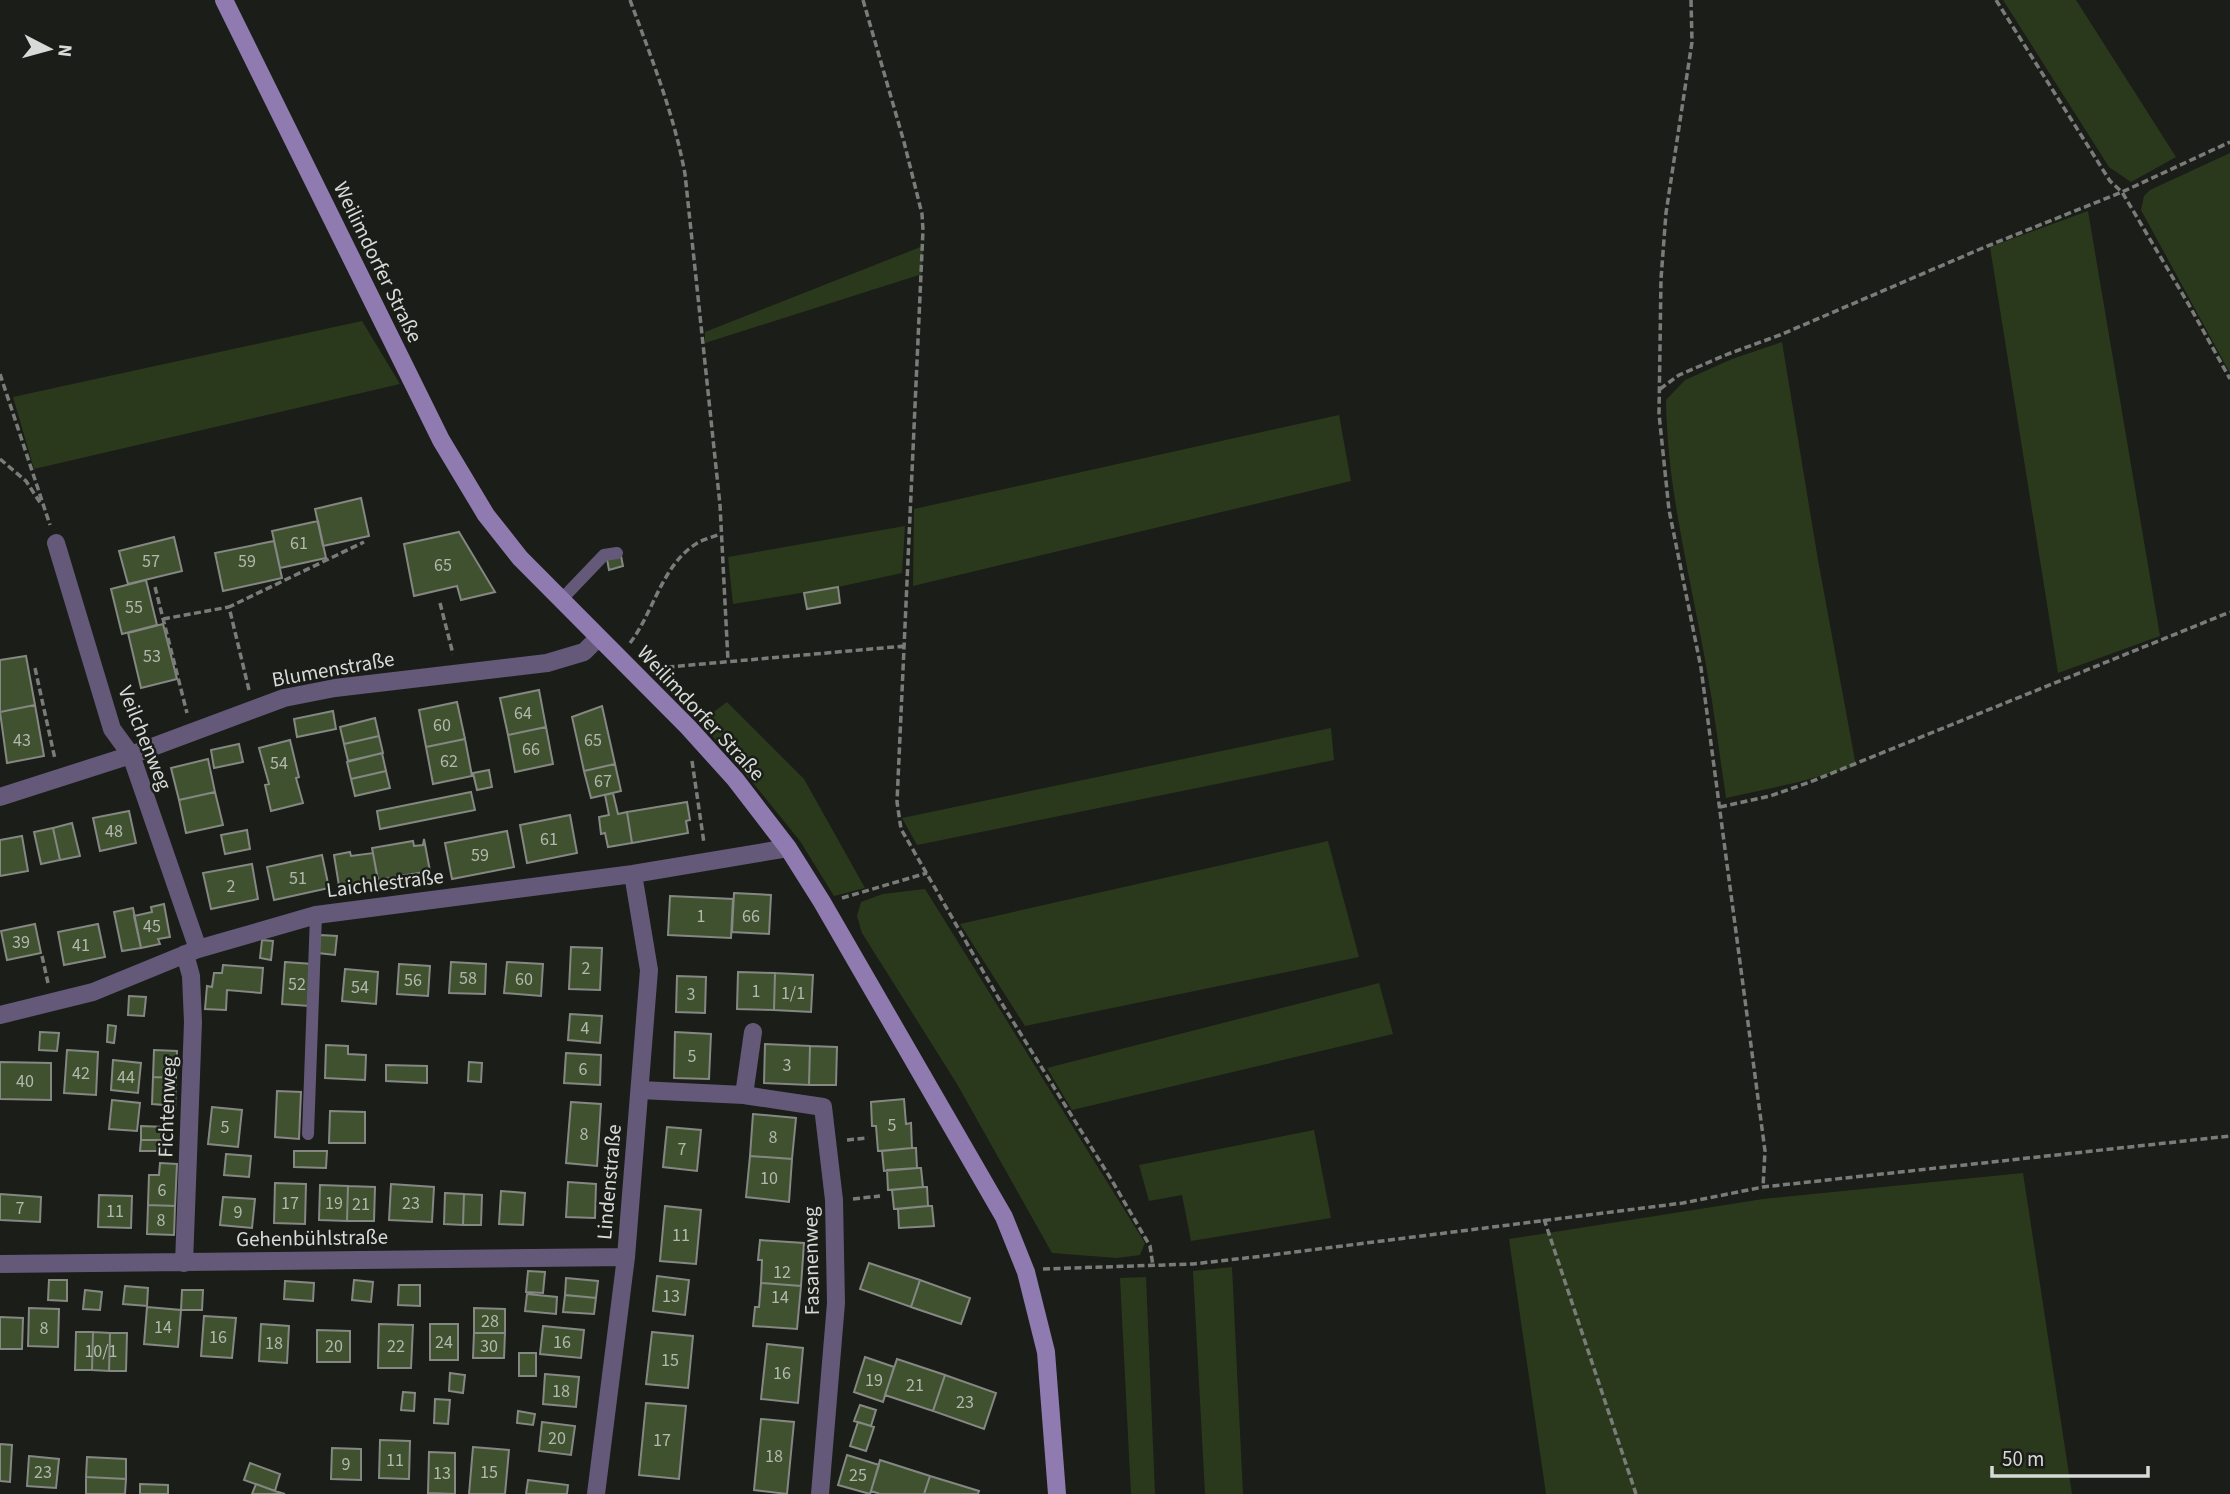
<svg xmlns="http://www.w3.org/2000/svg" width="2230" height="1494" font-family="'Source Sans 3',sans-serif">
<style>
.green{fill:#2a391b}
.building{fill:#405130;stroke:#858782;stroke-width:2}
.lines{fill:none;stroke-linecap:round;stroke-linejoin:round}
.path{stroke:#7a7c79;stroke-width:3.5;stroke-dasharray:7 3.5;stroke-linecap:butt}
.service{stroke:#655979;stroke-width:12}
.minor{stroke:#655979;stroke-width:18}
.secondary{stroke:#8f7baf;stroke-width:18}
.labels{text-anchor:middle;stroke-width:5;stroke-linejoin:round;paint-order:stroke}
.number-label{font-size:18px;fill:#b2b8ad}
.street-label{font-size:21px;fill:#d8dad7;stroke:#1b1d19}
</style>
<rect width="100%" height="100%" fill="#1b1d19"/>
<!-- green -->
<path class="green" d="M2003,0H2076L2176,157L2131,182L2109,167Z
M2230,153V373L2141,210L2144,196L2150,190Z
M2088,211L2160,636L2058,673L1990,247Z
M923,246L922,274L705,343V332Z
M362,321L400,384L34,469L13,397Z
M1782,342L1818,560L1856,766L1799,782L1726,798C1718,743 1711,687 1700,633C1685,555 1667,479 1666,400L1685,380L1732,359Z
M1339,415L1351,481L913,586L914,509Z
M905,526L902,573L838,587L733,604L728,557Z
M727,702L804,779L865,888L834,896L800,841L754,784L700,722Z
M1331,728L1334,760L917,845L902,818Z
M1328,841L1359,957L1025,1026L960,924Z
M925,889L1145,1243L1140,1255L1117,1258L1052,1253L957,1084L862,933L857,916L861,902L883,894Z
M1379,983L1393,1034L1072,1110L1047,1068Z
M1314,1130L1331,1218L1191,1241L1182,1195L1149,1201L1139,1165Z
M2023,1173L2072,1494H1546L1509,1239L1763,1199Z
M1232,1267L1243,1494H1205L1193,1271Z
M1146,1277L1155,1494H1131L1120,1278Z"/>
<!-- building -->
<path class="building" d="M361,498L369,536L323,546L315,509Z
M318,521L326,558L280,568L272,531Z
M459,532L495,592L461,600L457,586L414,596L404,544Z
M174,537L182,571L128,584L119,551Z
M274,541L282,578L223,591L215,553Z
M621,556L623,566L609,570L607,559Z
M146,580L157,625L122,634L111,589Z
M838,587L840,603L807,609L804,593Z
M163,624L177,679L141,688L128,633Z
M26,656L35,705L0,712V660Z
M539,690L546,727L508,735L500,698Z
M457,702L465,739L426,747L419,710Z
M35,705L44,756L7,763L0,712Z
M602,706L615,764L584,771L572,717Z
M333,711L336,729L297,737L294,719Z
M375,718L379,736L344,744L340,727Z
M546,727L553,764L515,772L508,735Z
M379,736L383,753L348,761L344,744Z
M465,739L472,776L433,784L426,747Z
M290,740L299,777L296,778L303,803L271,811L265,785L269,784L259,748Z
M239,744L243,762L214,768L211,750Z
M382,753L386,771L351,779L347,762Z
M208,759L215,792L179,800L171,768Z
M615,764L621,791L591,798L584,771Z
M489,770L492,787L477,790L473,773Z
M386,771L390,788L355,796L351,779Z
M215,792L223,825L186,833L179,800Z
M471,792L475,810L380,829L377,811Z
M613,793L618,814L627,812L632,843L608,847L605,833L601,834L599,817L609,815L605,795Z
M687,802L690,820L686,821L688,833L632,843L627,812Z
M129,811L136,843L100,851L93,818Z
M570,815L577,853L527,863L520,825Z
M72,823L80,856L60,860L53,828Z
M53,828L60,860L41,864L34,832Z
M247,830L250,849L225,854L221,835Z
M507,831L514,867L452,879L445,843Z
M22,836L28,871L0,876V840Z
M424,839L430,871L378,880L372,848L413,841L414,846L423,845Z
M350,852L351,856L373,853L378,881L339,886L334,855Z
M322,855L329,888L274,900L267,867Z
M252,864L258,899L211,909L203,873Z
M734,893L771,895L769,934L732,932Z
M670,896L733,899L731,938L668,935Z
M164,904L170,937L158,939L160,944L141,948L134,916L152,912L151,907Z
M133,908L141,948L122,951L114,912Z
M35,924L41,953L7,960L1,931Z
M98,924L105,957L64,965L58,932Z
M320,935L337,936L335,955L318,953Z
M262,940L273,941L271,960L260,958Z
M571,947L602,948L600,990L569,989Z
M285,962L313,964L309,1006L282,1004Z
M451,962L486,964L485,994L449,993Z
M507,962L543,964L541,996L504,993Z
M399,964L430,966L428,996L397,994Z
M223,965L263,968L261,993L227,990L226,1010L205,1009L207,986L212,987L214,973H222Z
M345,969L378,972L376,1004L342,1001Z
M738,972L775,973L774,1010L737,1009Z
M775,973L813,975L811,1012L774,1010Z
M677,976L706,977L705,1013L676,1012Z
M129,996L146,997L144,1016L128,1015Z
M570,1014L602,1016L600,1043L568,1040Z
M108,1025L116,1026L114,1043L107,1042Z
M40,1032L59,1033L57,1051L39,1050Z
M675,1032L711,1034L709,1079L674,1078Z
M765,1044L810,1046L809,1085L764,1083Z
M326,1045L348,1046V1054L366,1055L365,1080L325,1078Z
M810,1046L837,1047L836,1085H809Z
M67,1050L98,1052L96,1095L64,1093Z
M154,1050L177,1051L176,1078L153,1077Z
M566,1053L601,1055L600,1085L564,1083Z
M113,1060L141,1063L138,1093L111,1090Z
M0,1062L51,1063V1100L0,1099Z
M469,1062L482,1063L481,1082L468,1081Z
M386,1065L427,1066V1083L386,1081Z
M153,1077L176,1078L175,1111H163L164,1105L152,1104Z
M277,1091L301,1092L299,1139L275,1137Z
M904,1099L906,1124L911,1123L912,1148L878,1151L876,1126H872L871,1102Z
M112,1100L140,1103L137,1131L109,1129Z
M571,1102L601,1104L597,1166L566,1163Z
M212,1107L242,1110L238,1147L208,1144Z
M330,1111L365,1112V1143H329Z
M753,1114L796,1118L792,1159L750,1156Z
M141,1126L166,1127V1140H141Z
M667,1127L701,1130L697,1171L663,1167Z
M141,1140H166L165,1151H140Z
M912,1148H916L917,1168L884,1171L882,1151Z
M294,1151H327L326,1168L294,1167Z
M226,1154L251,1156L249,1177L224,1175Z
M750,1156L792,1159L789,1202L746,1197Z
M160,1163L177,1164L175,1206L148,1205L149,1175H159Z
M917,1168H921L923,1187L888,1190L887,1170Z
M568,1182L596,1184L595,1218L566,1217Z
M275,1183L306,1184L305,1224L274,1223Z
M391,1184L434,1187L432,1222L389,1220Z
M320,1185L348,1186L347,1221L319,1220Z
M348,1186L375,1187L374,1221H347Z
M923,1187H927L928,1206L894,1209L892,1190Z
M501,1191L525,1193L523,1225L499,1224Z
M445,1193L464,1194L463,1225L444,1224Z
M0,1194L41,1197L40,1222L0,1220Z
M464,1194L482,1195L481,1225H463Z
M99,1195L132,1196L131,1228L98,1227Z
M223,1197L255,1199L252,1228L220,1225Z
M148,1205L175,1206L174,1235L147,1234Z
M665,1206L701,1210L696,1264L660,1261Z
M928,1206H932L934,1226L899,1228L898,1209Z
M760,1240L804,1243L801,1286L761,1283L762,1260H758Z
M869,1263L920,1280L911,1307L860,1289Z
M528,1271L545,1272L543,1293L526,1292Z
M657,1276L689,1280L685,1315L653,1311Z
M566,1278L598,1281L596,1298L565,1295Z
M49,1280H67V1301L48,1300Z
M354,1280L373,1282L371,1302L352,1300Z
M920,1280L970,1298L961,1324L911,1307Z
M285,1281L314,1283L313,1301L284,1299Z
M761,1283L801,1286L797,1329L753,1326L755,1307H759Z
M399,1285H420V1306L398,1305Z
M125,1286L148,1288L147,1306L123,1304Z
M85,1290L102,1292L100,1310L83,1309Z
M182,1290H203L202,1310H181Z
M527,1294L557,1297L556,1314L525,1311Z
M565,1295L596,1298L594,1314L563,1312Z
M147,1307L181,1310L178,1347L144,1344Z
M29,1308L59,1309L58,1347L28,1346Z
M474,1308L505,1309V1333H474Z
M204,1316L236,1318L232,1358L201,1356Z
M0,1317L23,1318L22,1349H0Z
M261,1324L289,1326L287,1363L259,1361Z
M379,1324L413,1325L411,1368H378Z
M430,1324H458V1360H430Z
M543,1326L584,1330L581,1358L540,1354Z
M317,1330L350,1331V1362H317Z
M76,1332H93L92,1370H75Z
M93,1332L110,1333L109,1371L92,1370Z
M652,1332L693,1336L688,1388L646,1384Z
M110,1333H127L126,1371H109Z
M474,1333H505L504,1358H473Z
M767,1344L803,1348L798,1403L761,1399Z
M519,1353H536V1376H519Z
M865,1357L894,1367L883,1402L854,1392Z
M897,1359L945,1375L933,1411L885,1395Z
M450,1373L465,1375L463,1393L449,1391Z
M545,1374L579,1377L576,1407L543,1404Z
M945,1375L996,1393L984,1429L933,1411Z
M403,1392L415,1393L414,1411L401,1410Z
M435,1399L450,1400L448,1424L434,1423Z
M646,1403L686,1406L679,1479L639,1475Z
M860,1405L876,1410L871,1426L854,1421Z
M518,1411L535,1414L533,1425L517,1423Z
M761,1419L794,1422L787,1494L754,1490Z
M542,1422L575,1426L571,1455L539,1451Z
M858,1422L874,1427L866,1451L850,1446Z
M380,1440L410,1441L409,1479L379,1478Z
M0,1444L12,1445L10,1482L0,1481Z
M473,1447L509,1450L505,1494H469Z
M332,1448L361,1449V1480L331,1479Z
M429,1452L455,1453V1494L428,1493Z
M847,1455L879,1465L870,1494L838,1485Z
M29,1456L59,1459L56,1488L27,1486Z
M87,1457L126,1459V1479L86,1477Z
M880,1460L930,1476L924,1494H880L871,1491Z
M250,1463L280,1474L275,1491L244,1480Z
M930,1476L979,1491L978,1494H924Z
M86,1477L126,1479L125,1494H86Z
M528,1480L568,1485L567,1494H526Z
M140,1484L168,1485V1494H140Z
M256,1484L275,1491L285,1494H252Z"/>
<g class="lines">
<!-- path -->
<path class="path" d="M630,0C651,57 674,114 685,174L720,505L728,661
M863,0L904,142L922,214L923,230L897,802L901,829L999,999L1111,1179L1150,1246L1153,1266
M1691,0L1692,42L1666,213L1661,279L1659,414L1669,510L1701,668L1765,1151L1763,1187
M1996,0L2110,181L2122,192L2230,142
M0,374L50,525
M1660,389L1679,375L1728,354L1780,335L1985,247L2122,192L2189,305L2230,379
M0,459L26,481L41,504
M155,587L187,713
M440,603L453,654
M163,619L229,607
M630,643C654,612 662,563 699,542C705,539 713,537 720,534
M35,668L55,759
M657,668L905,646
M249,690L229,607L364,542
M692,761L704,843
M1720,807L1770,796L1810,782L2230,612
M842,898L927,873
M42,956L48,983
M847,1140L868,1138
M853,1199L880,1196
M1544,1219L1636,1494
M1043,1269L1193,1264L1263,1256L1683,1203L1763,1187L2230,1136"/>
<!-- service -->
<path class="service" d="M561,600L604,555L617,553
M308,1134L316,915"/>
<!-- minor -->
<path class="minor" d="M56,543L112,729L131,755L198,949
M0,797L131,755L284,698L335,688L547,663L584,652L598,638
M0,1015L93,992L198,949L316,915L633,874L788,848
M640,1090L744,1095L823,1107L834,1200L836,1303L820,1494
M744,1095L753,1032
M184,1263L193,1022L191,976L185,954
M0,1264L626,1257
M596,1494L626,1257L649,970L633,874"/>
<!-- secondary -->
<path class="secondary" d="M224,0L441,440L486,515L520,558L688,727L735,779L788,848L822,902L1004,1217L1026,1272L1046,1352L1057,1494"/>
</g>
<g class="labels">
<!-- number labels -->
<g class="number-label">
<text x="299" y="549">61</text>
<text x="151" y="567">57</text>
<text x="247" y="567">59</text>
<text x="443" y="571">65</text>
<text x="134" y="613">55</text>
<text x="152" y="662">53</text>
<text x="523" y="719">64</text>
<text x="442" y="731">60</text>
<text x="22" y="746">43</text>
<text x="593" y="746">65</text>
<text x="531" y="755">66</text>
<text x="449" y="767">62</text>
<text x="279" y="769">54</text>
<text x="603" y="787">67</text>
<text x="114" y="837">48</text>
<text x="549" y="845">61</text>
<text x="480" y="861">59</text>
<text x="298" y="884">51</text>
<text x="231" y="892">2</text>
<text x="701" y="922">1</text>
<text x="751" y="922">66</text>
<text x="152" y="932">45</text>
<text x="21" y="948">39</text>
<text x="81" y="951">41</text>
<text x="586" y="974">2</text>
<text x="468" y="984">58</text>
<text x="524" y="985">60</text>
<text x="413" y="986">56</text>
<text x="297" y="990">52</text>
<text x="360" y="993">54</text>
<text x="756" y="997">1</text>
<text x="793" y="999">1/1</text>
<text x="691" y="1000">3</text>
<text x="585" y="1034">4</text>
<text x="692" y="1062">5</text>
<text x="787" y="1071">3</text>
<text x="583" y="1075">6</text>
<text x="81" y="1079">42</text>
<text x="126" y="1083">44</text>
<text x="25" y="1087">40</text>
<text x="892" y="1131">5</text>
<text x="225" y="1133">5</text>
<text x="584" y="1140">8</text>
<text x="773" y="1143">8</text>
<text x="682" y="1155">7</text>
<text x="769" y="1184">10</text>
<text x="162" y="1196">6</text>
<text x="290" y="1209">17</text>
<text x="334" y="1209">19</text>
<text x="411" y="1209">23</text>
<text x="361" y="1210">21</text>
<text x="20" y="1214">7</text>
<text x="115" y="1217">11</text>
<text x="238" y="1218">9</text>
<text x="161" y="1226">8</text>
<text x="681" y="1241">11</text>
<text x="782" y="1278">12</text>
<text x="671" y="1302">13</text>
<text x="780" y="1303">14</text>
<text x="490" y="1327">28</text>
<text x="163" y="1333">14</text>
<text x="44" y="1334">8</text>
<text x="218" y="1343">16</text>
<text x="444" y="1348">24</text>
<text x="562" y="1348">16</text>
<text x="274" y="1349">18</text>
<text x="334" y="1352">20</text>
<text x="396" y="1352">22</text>
<text x="489" y="1352">30</text>
<text x="101" y="1357">10/1</text>
<text x="670" y="1366">15</text>
<text x="782" y="1379">16</text>
<text x="874" y="1386">19</text>
<text x="915" y="1391">21</text>
<text x="561" y="1397">18</text>
<text x="965" y="1408">23</text>
<text x="557" y="1444">20</text>
<text x="662" y="1446">17</text>
<text x="774" y="1462">18</text>
<text x="395" y="1466">11</text>
<text x="346" y="1470">9</text>
<text x="43" y="1478">23</text>
<text x="489" y="1478">15</text>
<text x="442" y="1479">13</text>
<text x="858" y="1481">25</text>
</g>
<!-- street labels -->
<g class="street-label">
<text transform="translate(378 262) rotate(64)" y="7">Weilimdorfer Straße</text>
<text transform="translate(333 669) rotate(-10)" y="7">Blumenstraße</text>
<text transform="translate(701 713) rotate(47)" y="7">Weilimdorfer Straße</text>
<text transform="translate(145 738) rotate(68)" y="7">Veilchenweg</text>
<text transform="translate(385 883) rotate(-7)" y="7">Laichlestraße</text>
<text transform="translate(167 1107) rotate(-88)" y="7">Fichtenweg</text>
<text transform="translate(609 1182) rotate(-85)" y="7">Lindenstraße</text>
<text transform="translate(312 1238) rotate(-1)" y="7">Gehenbühlstraße</text>
<text transform="translate(811 1261) rotate(-91)" y="7">Fasanenweg</text>
</g>
</g>
<!-- north arrow -->
<g transform="translate(49 49) rotate(96)" stroke="#1b1d19" stroke-width="5" paint-order="stroke">
<path d="M0-5L12 26L0 18L-12 26Z" fill="#d8dad7"/>
<text y="-10" font-size="19" font-weight="bold" text-anchor="middle" fill="#d8dad7">N</text>
</g>
<!-- scale -->
<path d="M1992 1466v10h156v-10" fill="none" stroke="#d8dad7" stroke-width="3.5"/>
<text x="2002" y="1466" font-size="21" fill="#d8dad7" stroke="#1b1d19" stroke-width="5" paint-order="stroke">50 m</text>
</svg>
